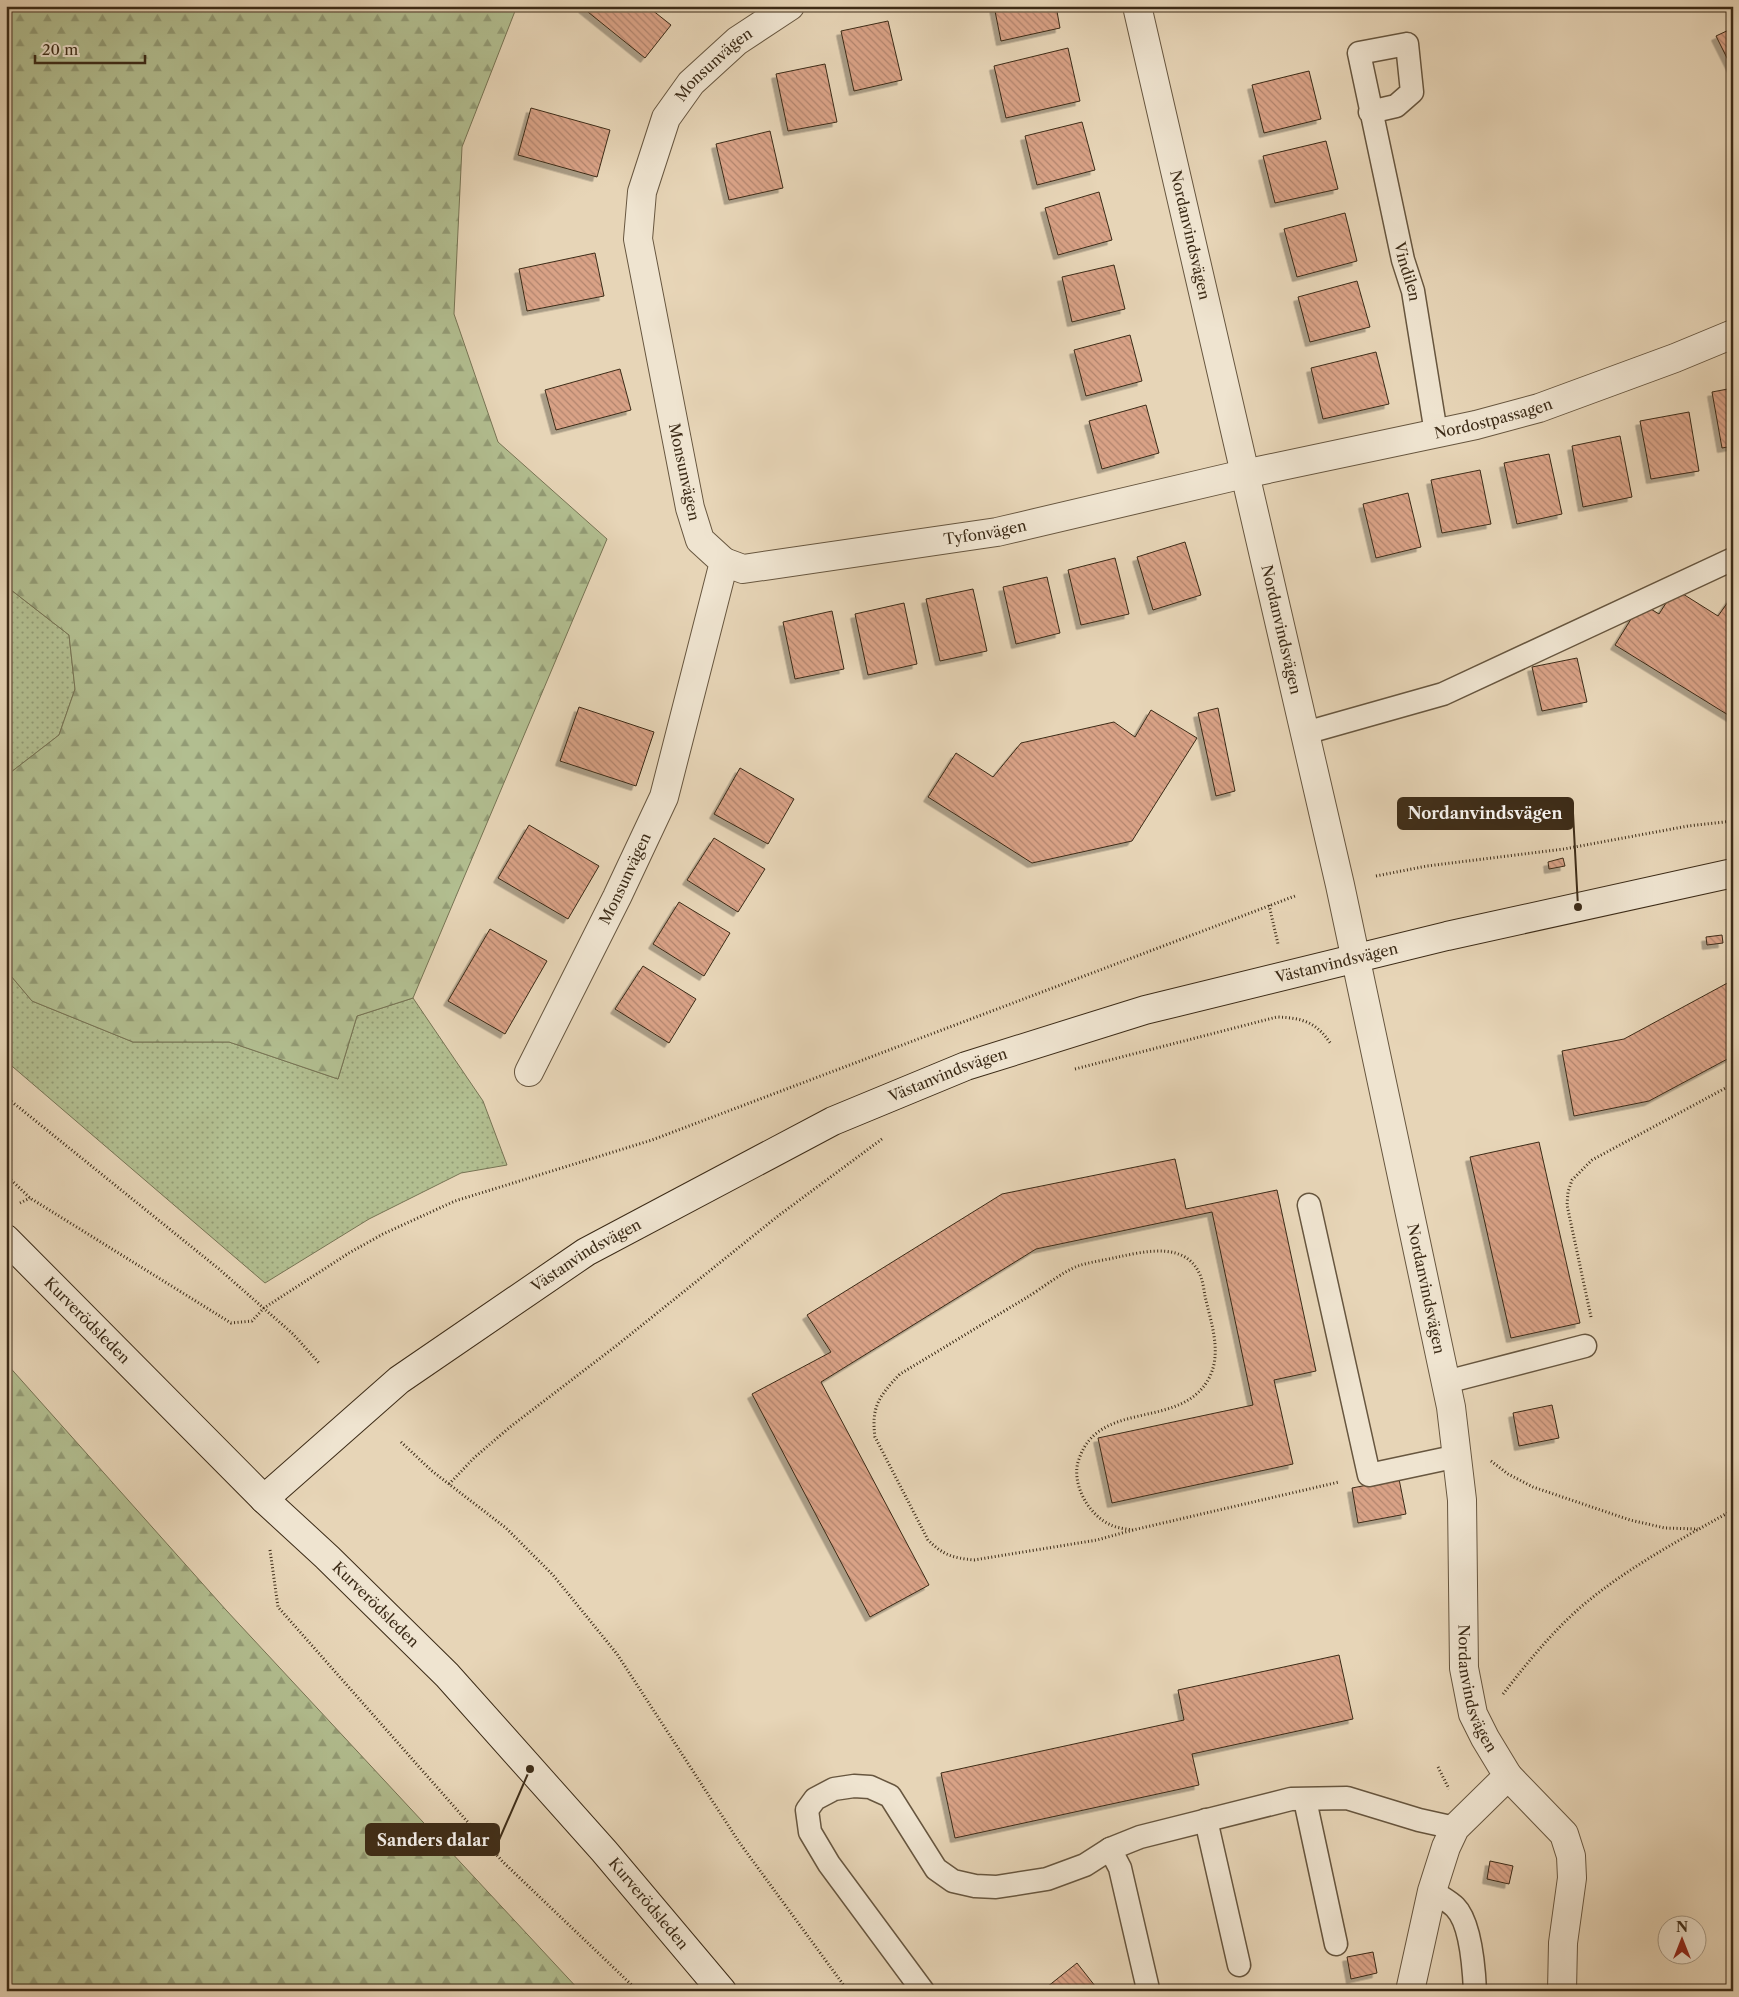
<svg xmlns="http://www.w3.org/2000/svg" width="1739" height="1997" font-family="'Libre Caslon Text',serif">
<style>
.grass{fill:url(#grass-dots);stroke:#777454}
.forest{fill:url(#forest-firs);stroke:#777454}
.building{fill:url(#building-back-hatch);stroke:#3c2b17;filter:url(#shadow)}
.lines{fill:none;stroke-linecap:round;stroke-linejoin:round}
.lane-casing{stroke:#67563f;stroke-width:25}
.street-casing{stroke:#67563f;stroke-width:30}
.secondary-casing{stroke:#3c2b17;stroke-width:30}
.path{stroke:#3c2b17;stroke-width:3;stroke-dasharray:1 2.5;stroke-linecap:butt}
.lane{stroke:#efe4d0;stroke-width:22}
.street{stroke:#efe4d0;stroke-width:28}
.secondary{stroke:#efe4d0;stroke-width:28}
.labels{text-anchor:middle;stroke-width:4;stroke-linejoin:round;paint-order:stroke}
.street-label{font-size:15px;fill:#3c2b17;stroke:#efe4d0}
.leader{fill:none;stroke:#3c2b17;stroke-width:2}
.callout-dot{fill:#3c2b17;stroke:#efe4d0;stroke-width:2}
.callout{fill:#3c2b17;stroke:#3c2b17;stroke-width:2}
.callout-label{font-size:16px;text-anchor:middle;font-weight:bold;fill:#fff}
</style>
<defs>
<pattern id="grass-dots" width="8" height="8" patternUnits="userSpaceOnUse" patternTransform="scale(1.25)"><rect width="8" height="8" fill="#b2be90"/><path d="M2 2h.1M6 6h.1" fill="none" stroke="#929b75" stroke-width="1.8" stroke-linecap="round"/></pattern>
<pattern id="forest-firs" width="22" height="20" patternUnits="userSpaceOnUse" patternTransform="scale(1.25)"><rect width="22" height="20" fill="#b2be90"/><path d="M5 1l3.5 6h-7zM16 11l3.5 6h-7z" fill="#929b75"/></pattern>
<pattern id="building-back-hatch" width="6" height="6" patternUnits="userSpaceOnUse" patternTransform="scale(1.25)"><rect width="6" height="6" fill="#d9a286"/><path d="M-1 5l2 2M0 0l6 6M5-1l2 2" fill="none" stroke="#b1846d"/></pattern>
<filter id="shadow"><feDropShadow dx="-4.5" dy="4.5" stdDeviation="0" flood-color="#0004"/></filter>
</defs>
<rect width="100%" height="100%" fill="#e7d5b7"/>
<filter id="stains"><feTurbulence type="fractalNoise" baseFrequency=".004" numOctaves="4"/><feColorMatrix values="0 0 0 0 .2 0 0 0 0 .09 0 0 0 0 .02 0 0 0 .5 -.17"/></filter>
<radialGradient id="worn" r=".72"><stop offset=".6" stop-color="#630" stop-opacity="0"/><stop offset="1" stop-color="#630" stop-opacity=".3"/></radialGradient>
<!-- grass -->
<path class="grass" d="M6,586L69,635L75,689L59,735L6,776Z
M6,970L32,1001L133,1042H229L338,1079L357,1016L413,998L483,1101L507,1165L461,1173L369,1219L265,1283L6,1061Z"/>
<!-- forest -->
<path class="forest" d="M6,6H517L462,147L454,314L498,442L607,539L413,998L357,1016L338,1079L229,1042H133L32,1001L6,970V776L59,735L75,689L69,635L6,586Z
M6,1363L226,1610L580,1991H6Z"/>
<!-- building -->
<path class="building" d="M585,6H647L671,25L645,58L583,8Z
M994,6H1056L1060,28L1001,41Z
M888,21L902,80L854,91L841,31Z
M1733,28V70L1716,36Z
M1068,48L1080,101L1006,118L994,66Z
M825,64L837,122L788,131L776,74Z
M1309,71L1321,119L1264,133L1252,85Z
M531,108L610,130L597,177L518,155Z
M1082,122L1095,170L1037,185L1025,136Z
M770,131L783,188L729,200L716,144Z
M1326,141L1338,189L1275,203L1263,156Z
M1099,192L1112,240L1058,255L1045,208Z
M1345,213L1357,261L1297,277L1284,229Z
M595,253L604,296L527,311L519,269Z
M1114,265L1125,309L1072,322L1062,277Z
M1357,281L1370,327L1310,342L1298,297Z
M1130,335L1142,381L1086,396L1074,350Z
M1376,352L1389,404L1323,419L1311,368Z
M620,369L631,410L556,430L545,390Z
M1733,388V446L1722,448L1712,392Z
M1146,405L1159,453L1102,469L1089,421Z
M1689,412L1699,471L1651,479L1640,421Z
M1620,436L1632,497L1583,507L1572,446Z
M1549,454L1562,514L1517,524L1504,463Z
M1480,470L1491,524L1442,533L1431,480Z
M1408,493L1421,547L1376,558L1363,504Z
M1185,542L1201,595L1153,610L1137,557Z
M1115,558L1129,614L1081,625L1068,570Z
M1047,577L1060,633L1016,644L1003,587Z
M973,589L987,651L940,661L926,599Z
M1675,589L1718,616L1733,595V718L1615,645L1641,603L1659,614Z
M904,603L917,664L868,675L855,614Z
M832,611L844,669L795,679L783,622Z
M1577,658L1587,702L1542,711L1532,667Z
M579,707L654,732L636,786L560,761Z
M1218,708L1235,791L1216,796L1198,713Z
M1151,710L1197,738L1132,841L1032,863L928,797L956,753L993,777L1021,743L1114,722L1135,737Z
M740,768L794,799L768,844L714,814Z
M529,825L599,866L568,919L498,878Z
M714,838L765,869L738,912L687,880Z
M1563,858L1565,866L1549,869L1548,862Z
M679,902L730,933L704,976L653,944Z
M490,929L547,961L505,1034L448,1001Z
M1722,935L1723,943L1707,945L1706,937Z
M643,966L696,999L669,1043L615,1009Z
M1733,980V1056L1649,1101L1574,1116L1562,1051L1624,1039Z
M1539,1142L1580,1323L1511,1338L1470,1157Z
M6,1155L12,1160L7,1166L6,1165Z
M1175,1159L1186,1209L1277,1190L1316,1371L1274,1380L1293,1464L1112,1503L1098,1438L1253,1405L1212,1212L1036,1249L821,1382L929,1585L870,1617L752,1394L831,1352L807,1315L1002,1194Z
M1552,1405L1559,1438L1519,1446L1513,1413Z
M1399,1479L1406,1514L1358,1523L1352,1488Z
M1339,1655L1353,1719L1192,1754L1199,1785L955,1838L941,1773L1184,1720L1178,1690Z
M1490,1861L1513,1866L1509,1884L1487,1879Z
M1373,1952L1377,1973L1351,1979L1347,1957Z
M1077,1963L1099,1991H1042Z"/>
<g class="lines">
<defs>
<g id="lane">
<path id="s1" d="M1370,112L1396,106L1412,92L1407,44L1359,53L1403,260L1413,291L1436,433"/>
<path d="M1305,733L1443,694L1733,559"/>
<path d="M1309,1205L1369,1475L1458,1456"/>
<path d="M1446,1382L1585,1346"/>
<path d="M1305,1800L1336,1944"/>
<path d="M1206,1820L1239,1965"/>
<path d="M1110,1849L1120,1868L1148,1989"/>
<path d="M1432,1891C1439,1896 1449,1901 1455,1907C1471,1923 1474,1969 1475,1991"/>
<path d="M923,1991L829,1864L810,1832L807,1810L815,1799L834,1789L854,1786L870,1787L890,1796L936,1869L953,1881L975,1886L996,1887L1047,1879L1085,1865L1110,1849L1140,1837L1291,1799L1347,1798L1419,1820L1455,1828"/>
</g>
<g id="street">
<path id="s2" d="M1137,6L1340,885L1451,1407L1462,1500L1464,1668L1473,1714L1485,1738L1508,1776L1455,1828L1446,1847L1432,1891L1410,1991"/>
<path id="s3" d="M724,562L743,569L997,532L1244,474L1476,425L1539,408L1675,358L1733,334"/>
<path id="s4" d="M529,1072L617,897L664,797L724,562L700,540L690,508L638,239L642,192L666,118L691,83L737,41L790,6"/>
<path d="M1508,1776L1564,1834L1571,1856L1572,1878L1563,1943L1562,1991"/>
</g>
<g id="secondary">
<path id="s5" d="M6,1239L264,1499L327,1557L447,1675L604,1851L722,1991"/>
<path id="s6" d="M264,1499L399,1380L586,1252L833,1121L966,1066L1145,1010L1447,936L1733,873"/>
</g>
</defs>
<!-- lane casing -->
<use href="#lane" class="lane-casing"/>
<!-- street casing -->
<use href="#street" class="street-casing"/>
<!-- secondary casing -->
<use href="#secondary" class="secondary-casing"/>
<!-- path -->
<path class="path" d="M1376,876L1427,866L1564,849L1688,826L1733,821
M1269,905L1278,944
M1075,1069L1277,1017C1303,1018 1316,1022 1331,1044
M6,1097L219,1269L293,1334L319,1363
M6,1175L30,1198L231,1323L252,1321L264,1308L349,1253L383,1234L455,1201L652,1140L1295,896
M20,1203L30,1198
M1591,1317L1567,1205L1568,1192L1572,1180L1592,1160L1733,1084
M401,1442L432,1471L506,1528L553,1575L617,1654L739,1842L848,1991
M1491,1461L1508,1474L1533,1487L1630,1520L1665,1528L1698,1529
M449,1484L475,1457L510,1427L616,1346L778,1216L882,1139
M1133,1530L1097,1540L974,1560C953,1558 943,1555 928,1540L875,1437C871,1407 879,1396 900,1374C942,1349 984,1323 1026,1298C1041,1289 1062,1272 1078,1266C1090,1262 1105,1260 1118,1257C1147,1251 1187,1241 1201,1277C1203,1283 1204,1290 1205,1296C1211,1323 1223,1354 1208,1380C1179,1430 1099,1399 1079,1459C1070,1483 1089,1516 1111,1525C1117,1528 1126,1529 1133,1530L1339,1482
M270,1550L278,1607L503,1862L638,1991
M1503,1694C1527,1663 1552,1632 1582,1606C1627,1568 1681,1539 1733,1510
M1438,1767L1449,1789"/>
<!-- lane -->
<use href="#lane" class="lane"/>
<!-- street -->
<use href="#street" class="street"/>
<!-- secondary -->
<use href="#secondary" class="secondary"/>
</g>
<g class="labels">
<!-- street labels -->
<g class="street-label">
<text dy="5" stroke="none"><textPath href="#s4" startOffset="1086">Monsunvägen</textPath></text>
<text dy="5" stroke="none"><textPath href="#s2" startOffset="235">Nordanvindsvägen</textPath></text>
<text dy="5" stroke="none"><textPath href="#s1" startOffset="369">Vindilen</textPath></text>
<text dy="5" stroke="none"><textPath href="#s3" startOffset="786">Nordostpassagen</textPath></text>
<text transform="translate(684 472) rotate(78)" y="5">Monsunvägen</text>
<text dy="5" stroke="none"><textPath href="#s3" startOffset="265">Tyfonvägen</textPath></text>
<text dy="5" stroke="none"><textPath href="#s2" startOffset="640">Nordanvindsvägen</textPath></text>
<text dy="5" stroke="none"><textPath href="#s4" startOffset="216">Monsunvägen</textPath></text>
<text dy="5" stroke="none"><textPath href="#s6" startOffset="1215">Västanvindsvägen</textPath></text>
<text dy="5" stroke="none"><textPath href="#s6" startOffset="810">Västanvindsvägen</textPath></text>
<text dy="5" stroke="none"><textPath href="#s6" startOffset="405">Västanvindsvägen</textPath></text>
<text dy="5" stroke="none"><textPath href="#s2" startOffset="1315">Nordanvindsvägen</textPath></text>
<text dy="5" stroke="none"><textPath href="#s5" startOffset="115">Kurverödsleden</textPath></text>
<text dy="5" stroke="none"><textPath href="#s5" startOffset="520">Kurverödsleden</textPath></text>
<text dy="5" stroke="none"><textPath href="#s2" startOffset="1720">Nordanvindsvägen</textPath></text>
<text dy="5" stroke="none"><textPath href="#s5" startOffset="925">Kurverödsleden</textPath></text>
</g>
</g>
<!-- callouts -->
<path class="leader" d="M1578 907L1573 813M530 1769L499 1840"/>
<g class="callout-dot">
<circle cx="1578" cy="907" r="5"/>
<circle cx="530" cy="1769" r="5"/>
</g>
<g class="callout">
<rect x="1398" y="798" width="175" height="31" rx="5"/>
<rect x="366" y="1824" width="133" height="31" rx="5"/>
</g>
<g class="callout-label">
<text x="1485" y="819">Nordanvindsvägen</text>
<text x="433" y="1846">Sanders dalar</text>
</g>
<!-- margin -->
<rect width="1739" height="1997" fill="none" stroke="#e7d5b7" stroke-width="25"/>
<rect x="8" y="8" width="1724" height="1982" fill="none" stroke="#3c2b17" stroke-width="2.5"/>
<rect x="12" y="12" width="1714" height="1972" fill="none" stroke="#3c2b17"/>
<!-- north arrow -->
<g transform="translate(1682 1940)"><circle r="24" fill="#efe4d0" stroke="#a79a86"/>
<path d="M0-4L9 19L0 12L-9 19Z" fill="#8f2418"/>
<text y="-8" font-size="14" font-weight="bold" text-anchor="middle" fill="#3c2b17">N</text>
</g>
<!-- scale -->
<path d="M35 55v8h110v-8" fill="none" stroke="#3c2b17" stroke-width="2.5"/>
<text x="42" y="55" font-size="15" fill="#3c2b17" stroke="#efe4d0" stroke-width="4" paint-order="stroke">20 m</text>
<rect width="100%" height="100%" filter="url(#stains)"/>
<rect width="100%" height="100%" fill="url(#worn)"/>
</svg>
